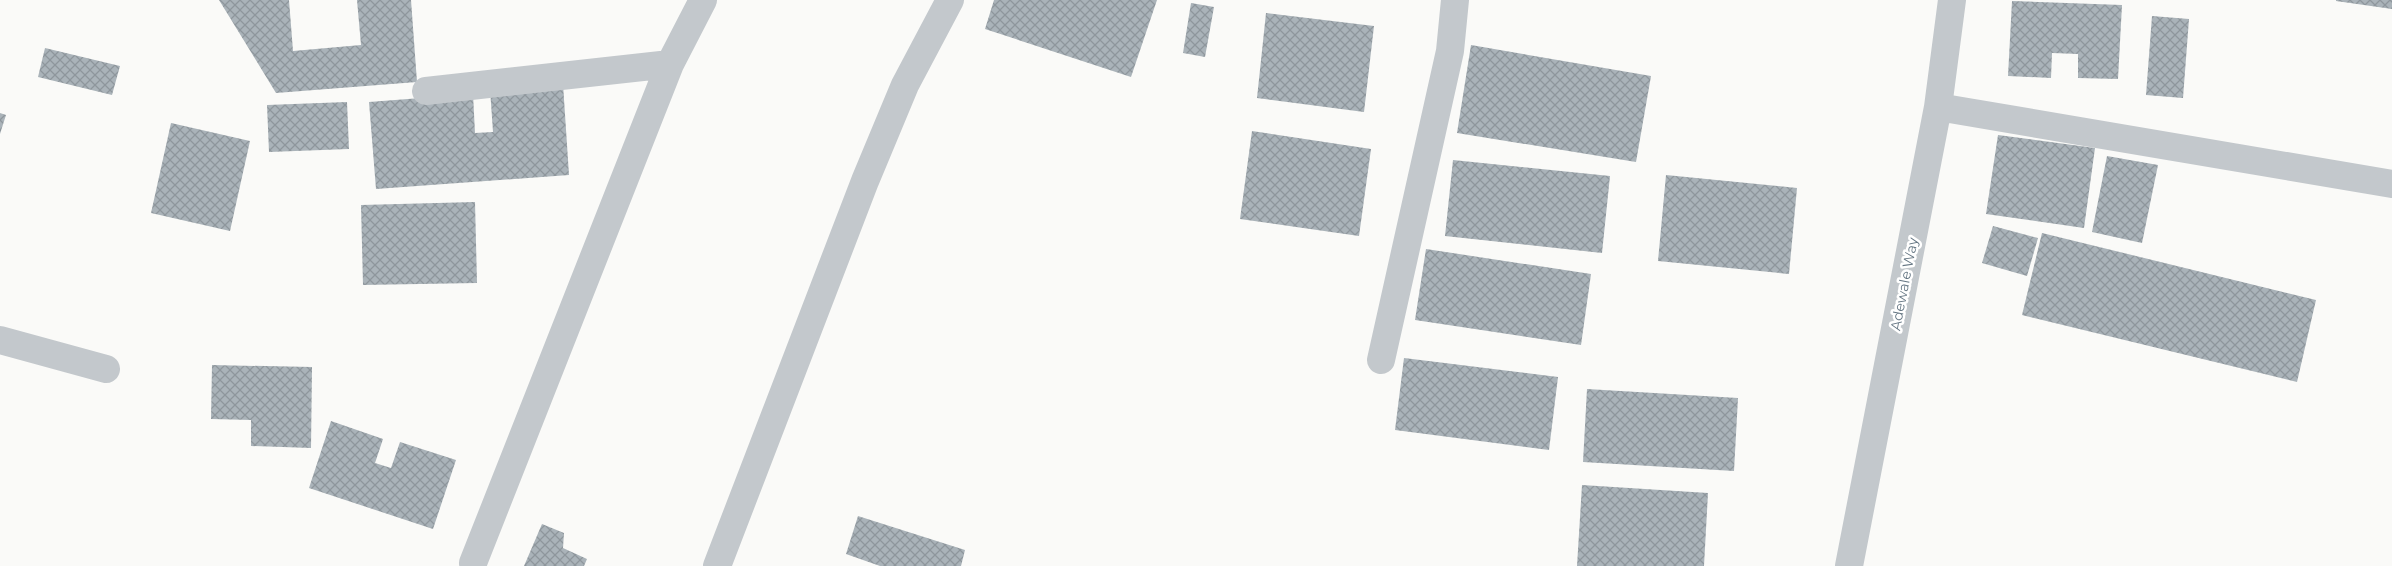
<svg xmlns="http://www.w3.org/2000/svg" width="2392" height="566" font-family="Montserrat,sans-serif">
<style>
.building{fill:url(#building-cross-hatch)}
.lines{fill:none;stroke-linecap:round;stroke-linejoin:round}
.minor{stroke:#c3c8cc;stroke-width:28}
.labels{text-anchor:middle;stroke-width:5;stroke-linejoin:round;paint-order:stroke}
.street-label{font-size:14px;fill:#657683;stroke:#fff}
</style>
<defs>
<pattern id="building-cross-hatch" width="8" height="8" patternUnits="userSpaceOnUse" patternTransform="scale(1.25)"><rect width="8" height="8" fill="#aab3b9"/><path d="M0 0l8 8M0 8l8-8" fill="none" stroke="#8e969c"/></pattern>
</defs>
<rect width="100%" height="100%" fill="#fafaf8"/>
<!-- building -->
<path class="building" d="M219,0H289L293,51L361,45L357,0H411L417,82L276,93Z
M994,0H1157L1131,77L985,29Z
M2336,0H2392V9L2336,1Z
M2012,1L2122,5L2118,79L2078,78V54L2052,53L2051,78L2008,76Z
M1191,3L1214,7L1205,57L1183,53Z
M1266,13L1374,26L1364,112L1257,98Z
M2152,16L2189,19L2183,98L2146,95Z
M1471,45L1651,76L1636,162L1457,133Z
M45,48L120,66L112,95L38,77Z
M563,84L569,175L376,189L369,102L473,94L475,133L493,132L490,89Z
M347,102L349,149L269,152L267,105Z
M0,113L6,115L0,134Z
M171,123L250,141L230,231L151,213Z
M1252,131L1371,149L1359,236L1240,219Z
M1998,135L2095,148L2084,228L1986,214Z
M2107,156L2158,165L2142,243L2092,232Z
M1453,160L1610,176L1602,253L1445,236Z
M1666,175L1797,188L1789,274L1658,261Z
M475,202L477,283L363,285L361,205Z
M1993,226L2038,238L2027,276L1982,263Z
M2042,233L2316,300L2297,382L2022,315Z
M1426,249L1591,274L1581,345L1415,320Z
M1404,358L1558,377L1549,450L1395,430Z
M212,365L312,367L311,448L251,446V420L211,419Z
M1587,389L1738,398L1734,471L1583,462Z
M331,421L383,439L375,463L391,468L400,442L456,460L433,529L309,488Z
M1582,485L1708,493L1704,566H1577Z
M858,516L965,550L961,566H880L846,554Z
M542,524L564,533L563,548L587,559L584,566H524Z"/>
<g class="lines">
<!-- minor -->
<path class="minor" d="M426,91L670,64
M1938,107L2392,184
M0,340L106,369
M1381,360L1450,51L1455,0
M473,563L670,64L703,0
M717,566L865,181L905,85L950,0
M1849,566L1938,107L1952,0"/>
</g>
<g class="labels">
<!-- street labels -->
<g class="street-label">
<text transform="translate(1904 284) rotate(-79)" y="5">Adewale Way</text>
</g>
</g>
</svg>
